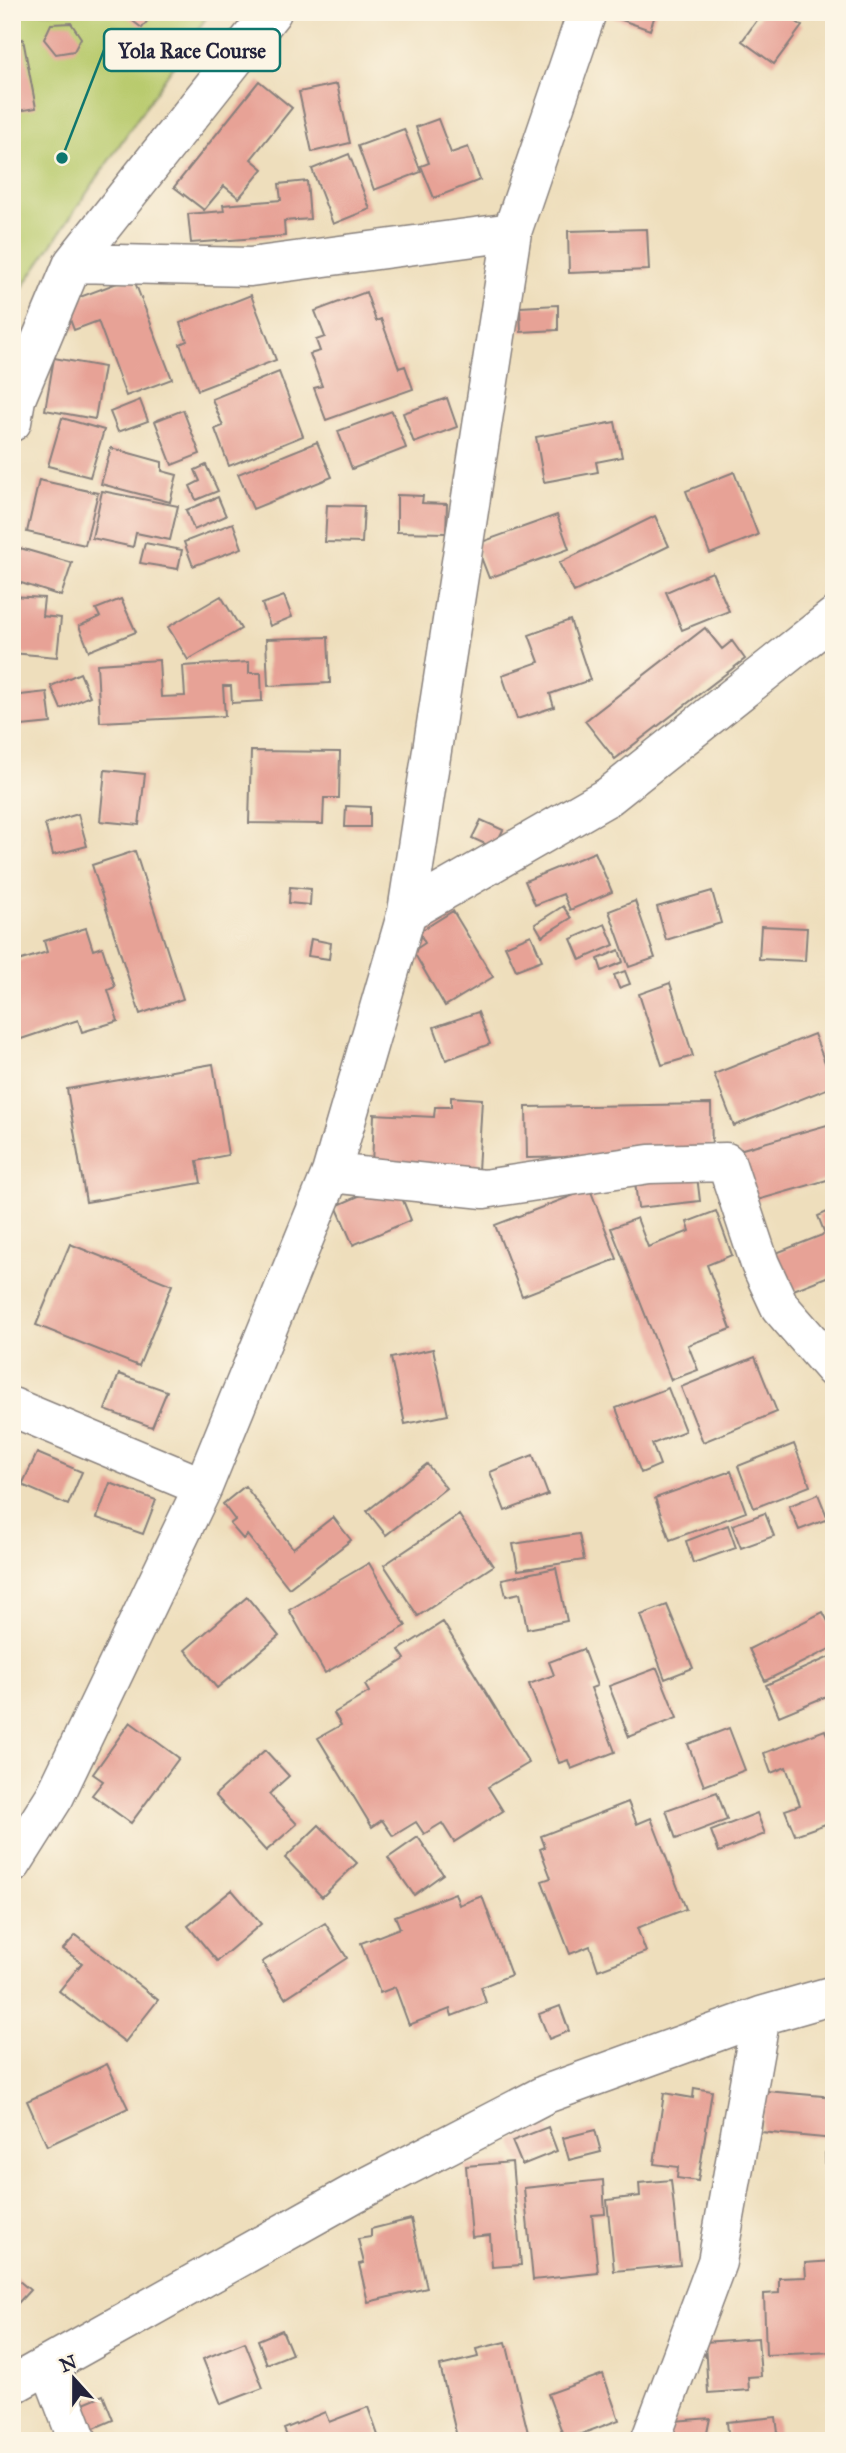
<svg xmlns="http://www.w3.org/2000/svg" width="846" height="2453" font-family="'IM FELL Great Primer',serif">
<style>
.green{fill:#b9cb6e;stroke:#6e7654;stroke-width:2}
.building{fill:#e7a296}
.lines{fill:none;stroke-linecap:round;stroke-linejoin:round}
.street-casing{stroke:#88807c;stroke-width:41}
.street{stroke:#fff;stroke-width:38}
.leader{fill:none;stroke:#0f766e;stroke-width:2.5}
.callout-dot{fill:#0f766e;stroke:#fcf5e5;stroke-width:2.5}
.callout{fill:#fcf5e5;stroke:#0f766e;stroke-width:2.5}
.callout-label{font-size:21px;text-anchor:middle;font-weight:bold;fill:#22223b}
</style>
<rect width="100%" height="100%" fill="#fcf5e5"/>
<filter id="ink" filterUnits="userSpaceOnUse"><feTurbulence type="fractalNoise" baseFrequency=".0143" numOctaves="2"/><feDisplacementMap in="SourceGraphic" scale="14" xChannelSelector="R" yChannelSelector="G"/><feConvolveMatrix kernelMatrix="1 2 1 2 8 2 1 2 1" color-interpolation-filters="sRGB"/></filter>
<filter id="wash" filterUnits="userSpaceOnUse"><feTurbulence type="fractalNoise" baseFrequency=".00686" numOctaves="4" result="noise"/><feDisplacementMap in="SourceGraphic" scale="28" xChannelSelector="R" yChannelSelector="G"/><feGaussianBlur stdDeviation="1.57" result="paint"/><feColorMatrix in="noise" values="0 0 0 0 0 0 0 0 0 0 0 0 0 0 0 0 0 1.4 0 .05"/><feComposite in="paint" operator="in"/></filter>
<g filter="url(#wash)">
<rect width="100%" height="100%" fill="#eedebc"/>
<!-- green -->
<path class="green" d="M12,12H210L12,303Z"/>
<g id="blocks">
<!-- building -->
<path class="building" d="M121,12H154L142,28Z
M599,12H656L650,30Z
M763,12H783L802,26L774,64L742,41Z
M71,23L81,38L74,51L56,54L44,39L51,24Z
M23,39L36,108L12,112V41Z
M259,81L292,108L251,159L263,169L239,198L224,186L204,210L174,187Z
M337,84L350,143L312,152L299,92Z
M438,119L451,153L468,147L480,180L434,198L421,166L429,163L416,127Z
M404,129L421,172L374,190L358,146Z
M349,154L370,209L333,224L312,169Z
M307,181L310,219L284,221L285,236L191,243L188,214L224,211L223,205L281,200L279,184Z
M647,229L649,270L569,273L568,231Z
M133,277L172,379L126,396L98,321L74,330L64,303Z
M366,292L376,321L381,319L399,368L405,366L413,389L326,420L314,388L322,386L310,354L320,351L316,340L325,337L315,311Z
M251,295L276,360L198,390L180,344L187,341L180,323Z
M558,305V330L521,332L520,307Z
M54,358L104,367L95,419L45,410Z
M279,372L303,436L229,466L215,429L223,426L212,399Z
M447,398L457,427L414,443L403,413Z
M140,400L148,421L118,432L110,412Z
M183,410L200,454L172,465L155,421Z
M392,411L406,448L352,469L338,431Z
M62,418L104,430L90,477L48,466Z
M615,422L622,457L596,462L598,472L544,482L536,437Z
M317,442L332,477L253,509L238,474Z
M111,448L162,462V471L177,475L170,502L101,484Z
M206,465L218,491L196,500L190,486L200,481L195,470Z
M734,472L758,535L710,554L686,491Z
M39,480L98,493L85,545L27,532Z
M102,491L178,506L170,540L136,533L133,547L92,538Z
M397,495L423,496L422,503L447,504L446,533L397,532Z
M218,497L226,516L194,530L186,510Z
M327,505L364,506L362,543L325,542Z
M557,515L569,549L489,578L476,544Z
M655,516L669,546L574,592L559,563Z
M233,523L242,548L193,566L184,542Z
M145,543L182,550L178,569L140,563Z
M20,548L72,563L61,596L12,580Z
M712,572L729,611L682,630L666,592Z
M12,596L44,598L42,616L61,618L57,657L12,653Z
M221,596L241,629L188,660L168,627Z
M284,596L292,617L270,626L262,604Z
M121,599L136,632L89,651L79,626L100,617L96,609Z
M570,620L590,680L550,694L554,707L517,719L502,675L539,662L529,635Z
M705,628L722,649L732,641L745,659L615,759L585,721Z
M328,637L330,683L268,686L266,639Z
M159,660L161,697L185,696L183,666L249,662V673H261L262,701L232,703L231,686H223L225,716L100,722L97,664Z
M80,673L90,696L61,709L51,686Z
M47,692L51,723L12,727V696Z
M251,751L340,752L339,798H324L323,824L249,823Z
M105,770L145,774L139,825L100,821Z
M346,806L370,807V827H345Z
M78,814L87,846L53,855L45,824Z
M481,820L503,830L494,848L472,838Z
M135,851L183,999L140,1014L92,865Z
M595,852L612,892L570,910L563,894L535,905L525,881Z
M290,887L311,889L310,905L289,903Z
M712,891L721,923L666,940L657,907Z
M635,901L655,958L629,967L609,911Z
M563,906L571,918L542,936L535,924Z
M453,911L493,977L445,1006L413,951L425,943L419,932Z
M605,924L614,945L580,960L571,939Z
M761,926L807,928L805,961L759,959Z
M86,928L93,950L102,947L115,987L108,990L118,1021L82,1032L78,1020L12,1042V963L47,952L44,941Z
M531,935L542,960L516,970L505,946Z
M311,939L331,943L329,959L308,956Z
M619,950L623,962L602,971L598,959Z
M625,971L630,984L619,988L614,975Z
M670,983L693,1056L662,1065L639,994Z
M478,1012L490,1044L446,1060L434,1027Z
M814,1034L834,1086L734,1126L714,1074Z
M213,1064L228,1155L197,1161L201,1183L86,1202L67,1089Z
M451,1097L482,1099L478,1171L372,1166L374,1114L434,1117L435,1107H451Z
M711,1104L712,1154L527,1158L526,1107Z
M834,1123V1144L831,1145L834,1178L754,1201L739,1150Z
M697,1176L700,1201L638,1208L635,1182Z
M386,1184L400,1193L411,1220L353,1245L336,1206Z
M590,1189L617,1259L522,1296L495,1225Z
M834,1209V1274L786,1293L771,1255L825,1234L818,1216Z
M716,1211L732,1255L707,1265L731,1329L688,1345L698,1370L671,1380L611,1228L637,1218L648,1247L690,1231L687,1222Z
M70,1244L172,1285L139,1366L36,1325Z
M433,1349L448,1415L405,1424L391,1358Z
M755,1357L777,1412L703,1442L681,1387Z
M119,1374L167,1391L152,1427L105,1410Z
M668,1388L685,1431L652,1444L660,1465L641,1473L616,1408Z
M794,1444L810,1486L754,1508L738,1466Z
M37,1453L82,1472L68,1505L22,1485Z
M533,1455L548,1495L505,1511L490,1472Z
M427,1464L446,1488L386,1535L367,1511Z
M731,1471L746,1512L670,1540L655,1498Z
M110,1483L156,1500L143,1534L97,1518Z
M245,1486L293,1548L333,1517L351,1540L289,1588L247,1535L243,1539L230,1524L235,1520L223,1504Z
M818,1494L828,1519L799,1530L789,1506Z
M765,1513L774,1536L741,1548L732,1525Z
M459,1515L493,1566L418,1616L384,1565Z
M728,1525L736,1548L693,1563L686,1541Z
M579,1534L584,1560L518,1570L513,1544Z
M369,1563L406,1626L325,1673L289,1610Z
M556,1568L567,1621L527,1629L520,1593L506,1596L502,1579Z
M247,1597L279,1636L217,1688L185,1650Z
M667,1605L693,1668L665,1679L641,1615Z
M823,1612L834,1633V1647L765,1681L749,1649Z
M443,1622L529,1763L488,1787L503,1811L454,1842L442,1823L424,1834L416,1822L393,1836L382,1820L372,1827L318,1738L341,1725L334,1713L369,1692L365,1685L405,1659L399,1650Z
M583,1649L597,1686L591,1688L615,1752L571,1769L568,1760L559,1763L529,1684L554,1675L549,1662Z
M834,1655V1693L779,1716L766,1685Z
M657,1668L677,1718L629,1737L609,1686Z
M130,1722L179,1758L131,1823L92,1795L103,1781L93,1774Z
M729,1728L745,1770L704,1786L688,1744Z
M825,1730L834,1752V1821L795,1835L785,1810L800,1805L786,1767L771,1773L764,1753Z
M265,1750L289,1776L269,1794L297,1824L266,1851L215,1795Z
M717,1792L727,1820L676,1839L666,1810Z
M628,1802L637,1824L651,1818L686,1909L637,1928L646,1952L598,1970L590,1946L570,1954L542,1881L551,1878L540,1849L545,1847L541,1836Z
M757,1813L765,1834L719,1852L711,1831Z
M319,1825L357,1863L322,1897L285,1858Z
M418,1837L443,1874L414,1895L388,1858Z
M232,1890L261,1924L217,1961L188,1926Z
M455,1893L459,1905L482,1896L511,1975L481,1987L486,2003L452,2016L450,2009L409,2025L395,1987L380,1993L361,1943L400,1928L395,1916Z
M325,1923L347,1958L285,1998L262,1962Z
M76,1935L158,2000L125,2042L59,1991L82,1963L63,1949Z
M560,2006L569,2031L549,2039L539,2014Z
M107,2064L128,2108L47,2146L27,2101Z
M694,2088L712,2091L698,2181L677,2178L678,2167L654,2164L664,2093L693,2098Z
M766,2091L834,2097V2139L761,2132Z
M548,2127L557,2151L522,2165L512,2141Z
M595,2130L601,2152L569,2160L563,2138Z
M825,2153H834V2250H827Z
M512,2162L521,2265L492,2267L490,2235L472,2237L466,2166Z
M603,2180L605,2214L592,2215L598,2273L533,2280L524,2188Z
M671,2180L680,2265L614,2271L607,2200L640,2196L639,2183Z
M411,2219L427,2288L368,2302L359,2264L364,2263L358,2239L371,2237V2229Z
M834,2261V2352L766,2355L764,2294L779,2293V2278L806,2277L805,2263Z
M12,2275L30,2290L18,2303L12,2298Z
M282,2330L292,2354L267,2364L258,2340Z
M758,2338L761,2376L748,2377L749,2390L708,2393L705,2342Z
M245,2342L263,2388L221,2404L203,2359Z
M506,2342L530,2441H458L440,2366L478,2357L476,2349Z
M603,2374L619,2420L565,2440L548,2394Z
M103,2395L113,2420L92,2429L81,2404Z
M368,2407L380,2441H289L284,2429L325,2412L329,2422Z
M776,2417L779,2441H729L727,2422Z
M710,2418L706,2438L713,2441H663L662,2422Z"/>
</g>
</g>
<g filter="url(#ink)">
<use href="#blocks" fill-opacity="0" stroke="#88807c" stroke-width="2"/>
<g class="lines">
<defs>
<path id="street" d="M73,263L250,267L512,232
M12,422L16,399L73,263L272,12
M407,912L609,796L834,617
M331,1173L484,1189L649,1164L726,1162L760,1264L780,1307L834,1369
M12,1407L203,1487
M12,1864L55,1796L203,1487L331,1173L407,912L512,232L587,12
M49,2365L78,2441
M12,2385L353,2194L546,2094L761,2016L834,1995
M650,2441L717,2262L761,2016"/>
</defs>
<!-- street casing -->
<use href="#street" class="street-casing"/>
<!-- street -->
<use href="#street" class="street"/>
</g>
</g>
<!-- callouts -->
<path class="leader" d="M62 158L104 50"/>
<circle class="callout-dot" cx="62" cy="158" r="7"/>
<rect class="callout" x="104" y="29" width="176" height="42" rx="7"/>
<g class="callout-label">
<text x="192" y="58">Yola Race Course</text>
</g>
<!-- margin -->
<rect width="846" height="2453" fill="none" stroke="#fcf5e5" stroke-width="42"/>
<!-- north arrow -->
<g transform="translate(74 2379) rotate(339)" stroke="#fcf5e5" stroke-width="5" paint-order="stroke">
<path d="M0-5L12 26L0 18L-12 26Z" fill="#22223b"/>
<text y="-10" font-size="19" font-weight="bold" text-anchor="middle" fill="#22223b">N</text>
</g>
</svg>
